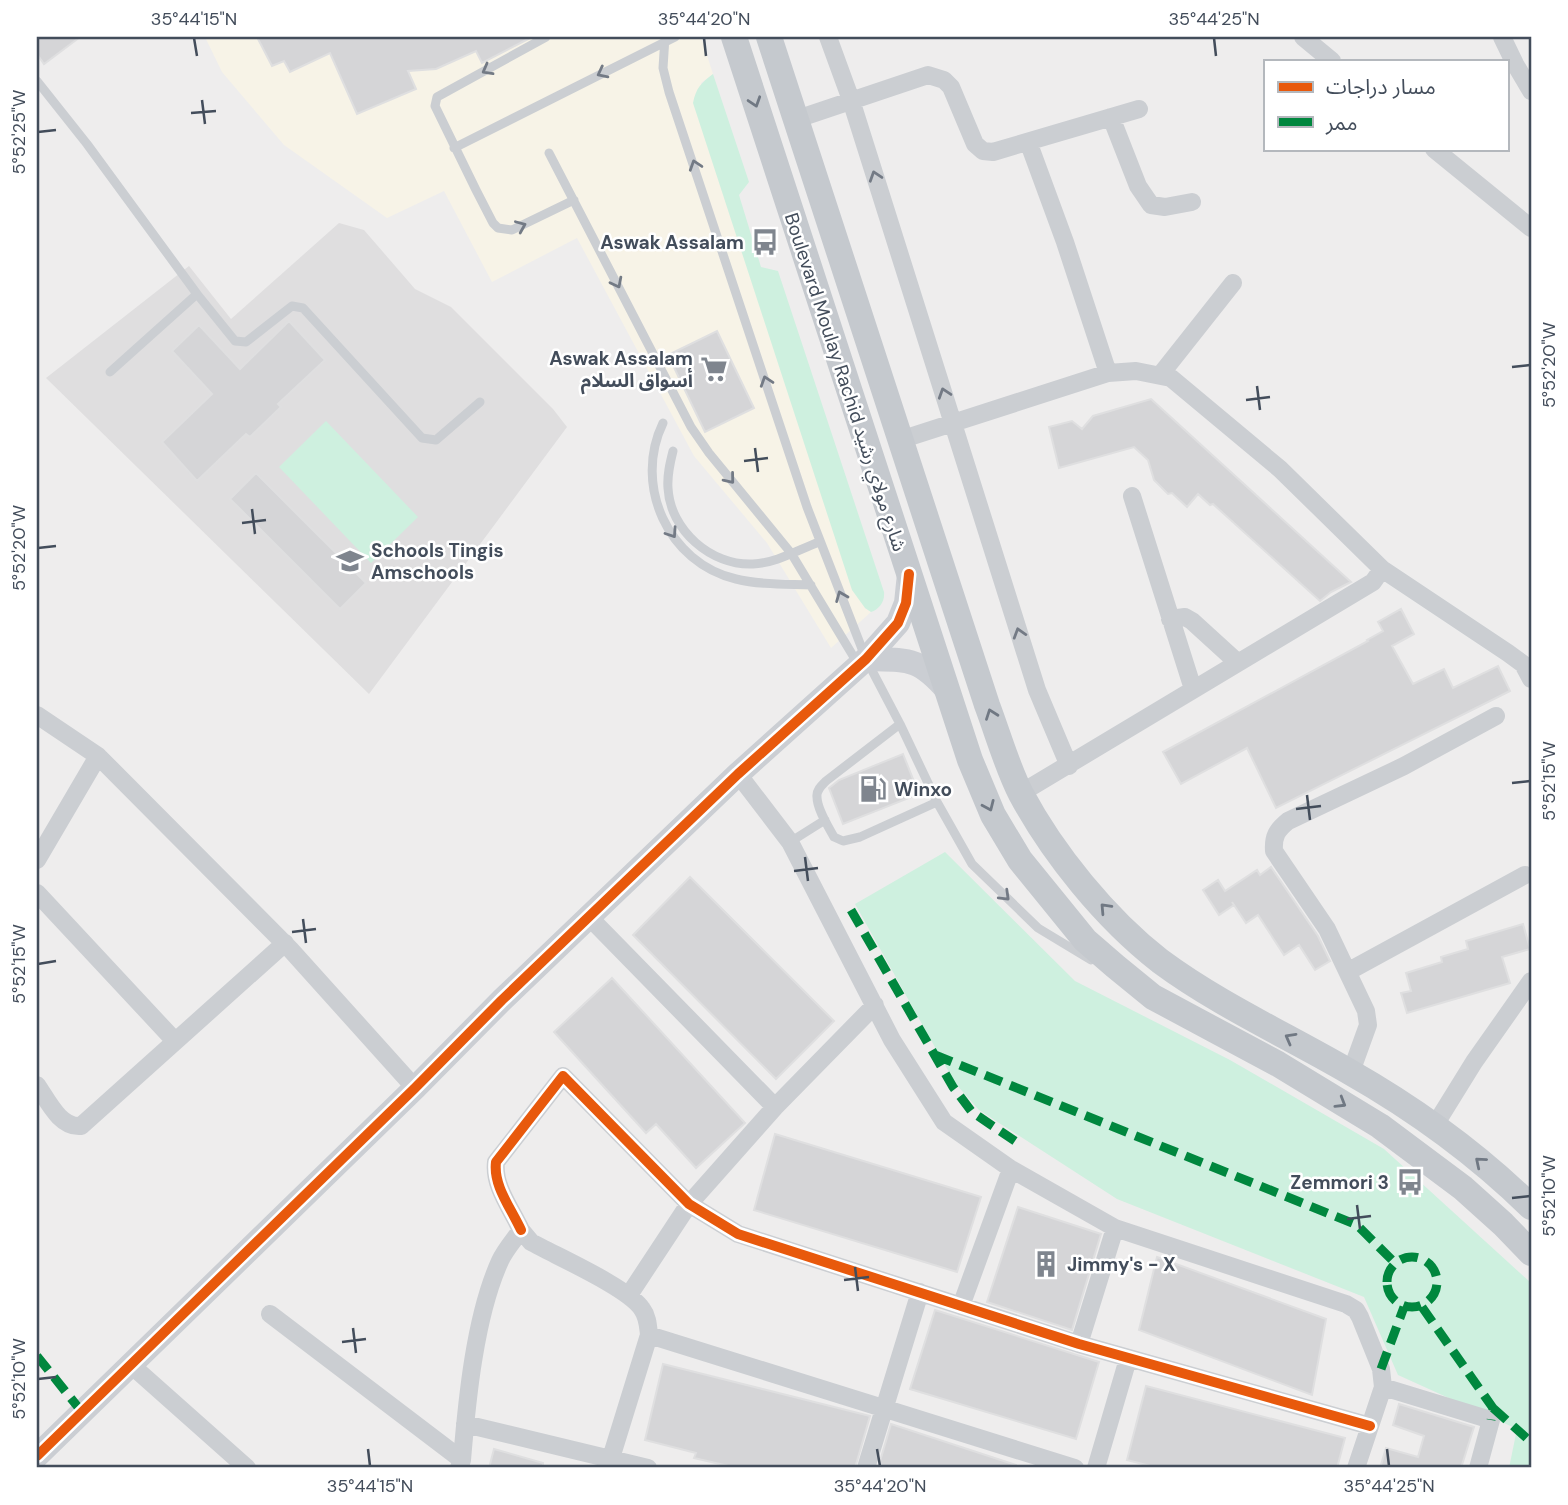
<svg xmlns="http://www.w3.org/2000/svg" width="1568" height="1505" font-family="'DM Sans','Noto Sans Arabic',sans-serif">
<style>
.commercial{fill:#f7f3e7}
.education{fill:#dfdedf}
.green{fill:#cef0df}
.building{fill:#d5d5d7;stroke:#dfdfe0;stroke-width:2}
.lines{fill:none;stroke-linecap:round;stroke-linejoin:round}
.lane{stroke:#cbced2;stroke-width:9}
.street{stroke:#cbced2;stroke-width:18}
.secondary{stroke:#cbced3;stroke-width:24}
.primary{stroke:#c5c9ce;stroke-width:26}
.quiet{stroke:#00873e;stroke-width:9;stroke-dasharray:18 9;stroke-linecap:butt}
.cycleway-casing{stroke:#fff;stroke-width:15}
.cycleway{stroke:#e8590c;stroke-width:10}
.oneway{stroke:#737a85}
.oneway2{stroke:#707883}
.ticks{fill:none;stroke:#434d5b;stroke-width:2.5}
.labels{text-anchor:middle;stroke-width:5;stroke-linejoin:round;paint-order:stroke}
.poi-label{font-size:19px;font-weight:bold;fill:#434d5b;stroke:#fff;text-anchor:end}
.street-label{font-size:19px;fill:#434d5b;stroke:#fff}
.neatline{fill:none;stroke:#434d5b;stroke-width:2.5}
.ticks-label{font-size:18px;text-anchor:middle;fill:#434d5b}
</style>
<rect width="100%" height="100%" fill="#eeeded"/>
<!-- commercial -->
<path class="commercial" d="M205,37H701L713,74L701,83L865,608L871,612L831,648L767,543L694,456L577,238L492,282L444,191L387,218L284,145L222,72Z"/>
<!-- education -->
<path class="education" d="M339,223L364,230L415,289L451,307L553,409L567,427L369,694L46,378L189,266L231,319Z"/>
<!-- green -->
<path class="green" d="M713,74L749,182L739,195L761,267L778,271L884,592C885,602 879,609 871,612L865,608L852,590L693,103C696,88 701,83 713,74Z
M326,421L418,517L371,563L279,467Z
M945,852L1075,981L1230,1060L1384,1149L1531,1283V1468H1509L1517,1429L1398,1375L1364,1297L1117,1199L979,1110L955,1083L855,904Z"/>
<!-- building -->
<path class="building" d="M37,37H80L44,64L37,54Z
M257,37H532L482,63L476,51L436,69L408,71L416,89L357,114L330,53L290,72L284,61L272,66Z
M289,321L325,360L278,404L281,407L250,437L246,434L197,481L162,442L212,394L172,351L199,325L240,369Z
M717,331L754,408L705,432L668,355Z
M1151,399L1351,582L1331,592L1320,601L1213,504L1210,505L1198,494L1187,507L1172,493L1168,494L1154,480L1148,460L1134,447L1059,468L1049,427L1072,421L1082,429L1093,416Z
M256,473L366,583L340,609L230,499Z
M1401,609L1414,634L1392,646L1413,684L1444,669L1453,688L1498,666L1510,691L1276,808L1247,748L1181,784L1163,752L1368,641L1367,640L1383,631L1378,622Z
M903,754L919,794L843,824L829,788L839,780Z
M1271,867L1318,936L1330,961L1315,970L1299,945L1284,955L1258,915L1246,923L1232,902L1234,905L1219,915L1203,890L1218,880L1225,891L1257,870L1260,875Z
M690,877L834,1021L776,1079L633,935Z
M1523,924L1530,949L1502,957L1510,983L1407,1013L1401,993L1411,991L1406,973L1442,962L1441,957L1468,949L1466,941Z
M612,978L745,1123L696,1168L656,1124L646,1133L554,1032Z
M775,1134L981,1197L957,1272L754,1210Z
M1018,1207L1101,1234L1072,1330L987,1302Z
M1157,1257L1326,1319L1312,1395L1139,1330Z
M935,1310L1099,1362L1076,1439L910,1389Z
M663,1364L870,1416L855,1468H737L694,1458L696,1453L645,1440Z
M1146,1386L1345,1438L1337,1468H1158L1127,1460Z
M1399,1404L1474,1427L1461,1468H1380L1386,1448L1418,1457L1424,1436L1393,1425Z
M891,1424L1016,1465V1468H878Z
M494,1449L543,1463V1468H489Z"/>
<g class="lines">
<!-- lane -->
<path class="lane" d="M546,37L437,97L435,106L476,190L493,223L498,228L512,230L574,200
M665,37L663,68L669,92L807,507L866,659L900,724L937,802L972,864L1038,928L1091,960
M37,81L87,144L197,294L110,372
M454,148L675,37
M549,153L691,427L709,453L791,553L858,664
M197,294L235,341L246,342L292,306L303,308L422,438L436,440L480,402
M663,423C633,485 668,563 736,579C760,585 787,584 811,585
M673,451C670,463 667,475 668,488C670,530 711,566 753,564C776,563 798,550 819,542
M900,724L826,781C822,785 816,790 817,797C817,809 828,826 834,837L843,841L860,837L937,802
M790,842L825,820"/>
<!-- street -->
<path class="street" d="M828,37L851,100L1037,690L1069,766
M1303,37L1332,61
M1502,37L1515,64L1531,91
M1111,117L1138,186L1151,205L1165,207L1192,202
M797,119L928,75L944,80L951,87L975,144L983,151L993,152L1139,109
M1029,144L1065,242L1108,373
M1434,149L1531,228
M1161,374L1233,283
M900,440L1108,373L1136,371L1171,378L1280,469L1382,569L1508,653L1523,664L1531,679
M1132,496L1193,689
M1170,619L1185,617L1192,621L1237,662
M37,715L98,756L290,949L415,1088
M738,774L790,842L892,1040L944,1122L1011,1169L1115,1228L1346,1304L1356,1310L1360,1317L1381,1369L1383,1387L1356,1468
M1021,793L1373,582L1382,569
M37,860L98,756
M37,893L175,1041
M589,917L775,1107
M1349,971L1525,875
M1351,1072L1368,1025L1366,1011L1327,929L1274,851C1273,836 1277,830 1288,821L1404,766L1496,716
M37,1085C48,1101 60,1128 81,1126L285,943
M1435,1125L1474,1062L1531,981
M521,1230C511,1208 493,1186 496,1162L563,1076L689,1204L738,1234L1079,1344L1370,1426
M629,1295L689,1204L775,1107L875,1005
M961,1306L1011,1169
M270,1314L462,1460
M649,1335L1075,1468
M1079,1344L1115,1228
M130,1364L247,1468
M1383,1387L1491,1420L1478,1468
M465,1424L648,1468
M459,1468L462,1460C467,1399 475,1316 500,1261C505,1250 514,1240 521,1230L531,1242C556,1256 629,1288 642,1309C648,1317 648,1326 649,1335L611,1458
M866,1468L920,1292
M1096,1468L1128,1359"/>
<!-- secondary -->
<path class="secondary" d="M866,659C908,660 918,657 947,690
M37,1456L415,1088L502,1000L738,774L866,659L898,623L906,603L909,574"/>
<!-- primary -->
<path class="primary" d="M734,37L970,760L993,815L1020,860L1085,940L1115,966L1153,997L1278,1064L1380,1126L1463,1188L1503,1224L1531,1253
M769,37L987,705C998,734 1007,767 1021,794C1053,854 1106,919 1160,961C1218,1004 1286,1035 1348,1071C1415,1109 1477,1154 1531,1207"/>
<!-- quiet -->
<path class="quiet" d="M851,910L953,1087L972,1112L1015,1141
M935,1055L1357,1225L1395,1263
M1387 1282a25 25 0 1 1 50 0a25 25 0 1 1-50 0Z
M1422,1307L1493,1408L1491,1420
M37,1356L82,1412
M1381,1369L1404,1307
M1493,1408L1531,1442"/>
<defs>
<path id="cycleway" d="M521,1230C511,1208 493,1186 496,1162L563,1076L689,1204L738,1234L1079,1344L1370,1426
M37,1456L415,1088L502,1000L738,774L866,659L898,623L906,603L909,574"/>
</defs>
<!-- cycleway casing -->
<use href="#cycleway" class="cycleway-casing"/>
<!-- cycleway -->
<use href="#cycleway" class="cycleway"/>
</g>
<!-- one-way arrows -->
<defs><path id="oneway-chevron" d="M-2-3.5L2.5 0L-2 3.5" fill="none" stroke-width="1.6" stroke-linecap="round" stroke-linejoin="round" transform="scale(1.75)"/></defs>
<g class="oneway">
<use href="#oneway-chevron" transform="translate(487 70) rotate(151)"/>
<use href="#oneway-chevron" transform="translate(602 73) rotate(153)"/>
<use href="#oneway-chevron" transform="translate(695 165) rotate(-108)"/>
<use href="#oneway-chevron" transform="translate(875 176) rotate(-108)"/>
<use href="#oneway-chevron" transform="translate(521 226) rotate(-23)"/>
<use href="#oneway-chevron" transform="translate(617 283) rotate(63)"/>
<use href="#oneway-chevron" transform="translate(766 381) rotate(-108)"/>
<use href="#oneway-chevron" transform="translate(944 393) rotate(-108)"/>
<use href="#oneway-chevron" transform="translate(730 479) rotate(51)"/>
<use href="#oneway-chevron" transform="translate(672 533) rotate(56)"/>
<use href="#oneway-chevron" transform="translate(841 596) rotate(-112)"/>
<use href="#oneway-chevron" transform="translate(1019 633) rotate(-107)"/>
<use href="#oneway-chevron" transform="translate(1005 896) rotate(44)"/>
</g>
<g class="oneway2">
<use href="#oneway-chevron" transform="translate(755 102) rotate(72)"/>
<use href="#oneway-chevron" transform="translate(991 714) rotate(-110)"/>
<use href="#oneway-chevron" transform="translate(989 806) rotate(66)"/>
<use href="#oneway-chevron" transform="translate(1105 908) rotate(-133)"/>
<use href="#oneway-chevron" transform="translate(1290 1038) rotate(-151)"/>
<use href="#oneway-chevron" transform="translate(1341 1103) rotate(31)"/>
<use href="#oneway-chevron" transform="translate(1480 1162) rotate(-140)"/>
</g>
<!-- ticks -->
<path class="ticks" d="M194,38L197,56M704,38L706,56M1214,38L1216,56M202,100L205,124M191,113L216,111M38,132L56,130M1512,367L1530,365M1257,386L1260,410M1246,400L1270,397M755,448L758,472M744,461L768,458M252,509L255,534M242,523L266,520M38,548L56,546M1512,783L1530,781M1307,795L1310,820M1296,809L1321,806M805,857L808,881M794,871L818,868M303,919L306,943M292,932L316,929M38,964L56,961M1512,1198L1530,1196M1357,1205L1360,1229M1347,1219L1371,1216M855,1267L858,1291M844,1280L869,1277M353,1328L356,1353M342,1342L366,1339M38,1379L56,1377M368,1449L370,1466M877,1449L880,1466M1387,1449L1389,1466"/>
<!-- icons -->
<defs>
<symbol id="bus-bare" viewBox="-9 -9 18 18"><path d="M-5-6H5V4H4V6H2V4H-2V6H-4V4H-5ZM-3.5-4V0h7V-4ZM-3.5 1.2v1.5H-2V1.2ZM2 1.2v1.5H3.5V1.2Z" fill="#7f858e" stroke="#fff" stroke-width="2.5" paint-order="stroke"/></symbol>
<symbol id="supermarket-bare" viewBox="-9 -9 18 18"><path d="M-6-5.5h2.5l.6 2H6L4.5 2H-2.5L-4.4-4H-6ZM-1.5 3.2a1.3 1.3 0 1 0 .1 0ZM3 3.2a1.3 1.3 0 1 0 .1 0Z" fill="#7f858e" stroke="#fff" stroke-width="2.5" paint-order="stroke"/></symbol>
<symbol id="school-bare" viewBox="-9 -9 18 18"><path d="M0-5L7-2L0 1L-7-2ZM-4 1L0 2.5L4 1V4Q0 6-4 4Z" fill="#7f858e" stroke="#fff" stroke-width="2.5" paint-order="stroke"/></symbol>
<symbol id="fuel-bare" viewBox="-9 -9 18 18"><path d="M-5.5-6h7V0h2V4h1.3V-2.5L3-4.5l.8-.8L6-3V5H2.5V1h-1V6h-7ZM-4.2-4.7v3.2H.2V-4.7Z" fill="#7f858e" stroke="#fff" stroke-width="2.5" paint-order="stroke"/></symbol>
<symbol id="building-bare" viewBox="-9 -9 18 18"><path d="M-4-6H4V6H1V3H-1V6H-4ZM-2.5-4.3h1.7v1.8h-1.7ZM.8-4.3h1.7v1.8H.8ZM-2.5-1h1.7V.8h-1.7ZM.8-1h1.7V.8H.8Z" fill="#7f858e" stroke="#fff" stroke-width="2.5" paint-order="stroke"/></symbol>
</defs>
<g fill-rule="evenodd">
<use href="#bus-bare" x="746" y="223" width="38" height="38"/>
<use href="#supermarket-bare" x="695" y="350" width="38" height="38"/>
<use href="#school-bare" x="331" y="542" width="38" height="38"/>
<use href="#fuel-bare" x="854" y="770" width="38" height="38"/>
<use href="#bus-bare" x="1391" y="1163" width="38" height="38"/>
<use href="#building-bare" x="1027" y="1245" width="38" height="38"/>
</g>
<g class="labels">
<!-- poi labels -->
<g class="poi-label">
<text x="744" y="249">Aswak Assalam</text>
<text x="693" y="365">Aswak Assalam<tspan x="693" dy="22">أسواق السلام</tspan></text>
<text x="371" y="557" text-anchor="start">Schools Tingis<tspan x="371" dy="22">Amschools</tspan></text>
<text x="894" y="796" text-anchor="start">Winxo</text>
<text x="1389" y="1189">Zemmori 3</text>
<text x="1067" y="1271" text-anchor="start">Jimmy's - X</text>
</g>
<!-- street labels -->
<g class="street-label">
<text transform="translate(846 382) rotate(72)" y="7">Boulevard Moulay Rachid شارع مولاي رشيد</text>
</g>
</g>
<!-- border -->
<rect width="1568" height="1505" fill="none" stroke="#ffffff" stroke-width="77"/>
<!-- legend -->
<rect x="1264" y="60" width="245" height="91" fill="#ffffff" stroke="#b4b8bd" stroke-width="2"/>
<rect x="1278" y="82" width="35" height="10" fill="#e8590c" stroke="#b4b8bd" stroke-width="2"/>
<text x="1326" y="94" font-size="21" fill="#434d5b">مسار دراجات</text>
<rect x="1278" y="117" width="35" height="10" fill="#00873e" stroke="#b4b8bd" stroke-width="2"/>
<text x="1326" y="130" font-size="21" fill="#434d5b">ممر</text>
<rect x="38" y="38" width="1492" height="1428" class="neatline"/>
<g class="ticks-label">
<text x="194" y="25">35°44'15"N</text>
<text x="704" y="25">35°44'20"N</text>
<text x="1214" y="25">35°44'25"N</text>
<text transform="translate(19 132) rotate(-90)" y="6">5°52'25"W</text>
<text transform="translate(1549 365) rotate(-90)" y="6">5°52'20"W</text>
<text transform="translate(19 548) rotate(-90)" y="6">5°52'20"W</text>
<text transform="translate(1549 781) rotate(-90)" y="6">5°52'15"W</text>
<text transform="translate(19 964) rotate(-90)" y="6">5°52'15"W</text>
<text transform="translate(1549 1196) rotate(-90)" y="6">5°52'10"W</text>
<text transform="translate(19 1379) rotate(-90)" y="6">5°52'10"W</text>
<text x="370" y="1492">35°44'15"N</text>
<text x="880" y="1492">35°44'20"N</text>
<text x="1389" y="1492">35°44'25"N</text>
</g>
</svg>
